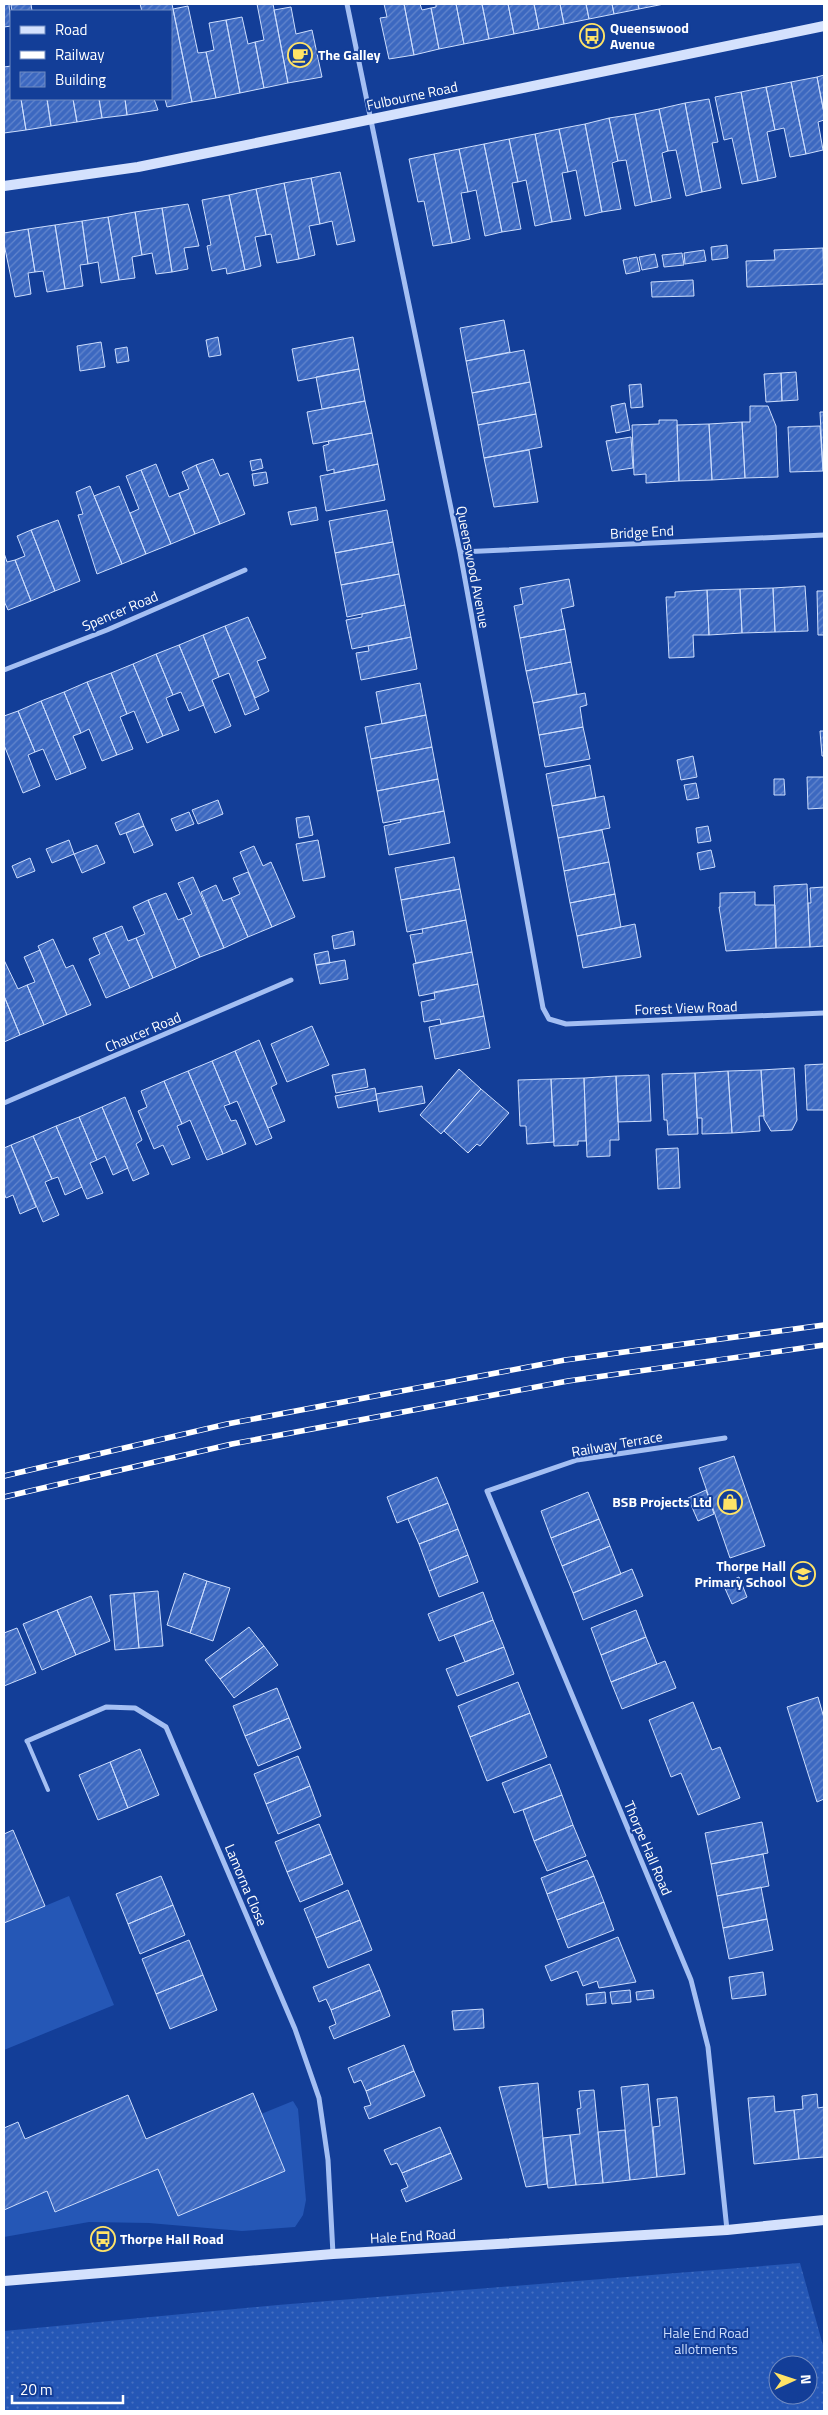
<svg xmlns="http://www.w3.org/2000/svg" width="828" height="2415" font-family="'Titillium Web',sans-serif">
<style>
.grass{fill:#2557b6}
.garden{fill:url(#garden-dots);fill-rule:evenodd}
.building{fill:url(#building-hatch);stroke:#ccddfd}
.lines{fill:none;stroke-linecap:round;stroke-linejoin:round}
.lane{stroke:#a4bff3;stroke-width:4}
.street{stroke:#a4bff3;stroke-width:5}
.secondary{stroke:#d4e1fd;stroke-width:10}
.rail-casing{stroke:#fff;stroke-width:5.5}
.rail{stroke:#133e98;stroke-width:4;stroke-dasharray:11;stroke-linecap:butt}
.labels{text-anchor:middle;stroke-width:4;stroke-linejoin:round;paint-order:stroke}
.poi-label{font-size:14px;font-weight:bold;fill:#fff;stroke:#133e98;text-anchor:start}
.street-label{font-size:14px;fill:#fff;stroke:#133e98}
.park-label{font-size:14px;fill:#ccddfd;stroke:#133e98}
</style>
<defs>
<pattern id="garden-dots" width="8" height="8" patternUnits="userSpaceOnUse" patternTransform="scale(1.25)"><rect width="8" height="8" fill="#2557b6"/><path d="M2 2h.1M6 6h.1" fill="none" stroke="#4670c1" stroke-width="1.8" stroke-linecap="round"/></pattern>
<pattern id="building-hatch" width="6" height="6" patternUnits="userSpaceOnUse" patternTransform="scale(1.25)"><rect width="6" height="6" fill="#3c68c0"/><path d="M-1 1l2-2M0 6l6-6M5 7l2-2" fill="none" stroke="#6386cd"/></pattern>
</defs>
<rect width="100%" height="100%" fill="#133e98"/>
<!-- grass -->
<path class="grass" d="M69,1896L114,2005L4,2050V1923Z
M293,2101L298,2109L306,2200L303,2215L295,2227L242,2231L149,2223L89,2222L4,2237V2210L47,2191L56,2212L158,2169L285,2171L261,2114Z"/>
<!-- garden -->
<path class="garden" d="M800,2263L824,2349V2411H4V2331L278,2305ZM778,2365H808V2395H778Z"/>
<!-- building -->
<path class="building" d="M9,4L11,26L4,27V5Z
M31,4L32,11H12L11,5Z
M140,4H172L192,102L167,107L165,99H171V11H142Z
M257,4H273L288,83L264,88L255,42L264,40Z
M384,4H404L414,55L389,59L380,18L387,17Z
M404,4H420L422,10L431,8L439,49L414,55Z
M436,4H456L464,44L439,49L431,8L436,7Z
M456,4H482L489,39L464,44Z
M482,4H508L514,34L489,39Z
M508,4H534L539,29L514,34Z
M534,4H560L564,24L539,29Z
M560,4H586L589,19L564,24Z
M586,4H612L614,14L589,19Z
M612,4H638L639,9L614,14Z
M638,4H664L639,9Z
M188,6L198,53L206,52L216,98L192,102L173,9Z
M291,7L296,34L312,30L322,77L288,83L274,10Z
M242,17L248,44L255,42L264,88L240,93L226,20Z
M226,20L240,93L216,98L206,52L214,50L209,23Z
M11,66V99H21L26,130L4,133V67Z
M824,75V113L817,77Z
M817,77L824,113V120L818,122L823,150L806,154L791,82Z
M791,82L806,154L790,157L784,128L775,130L766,87Z
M766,87L775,130L767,132L776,177L758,181L741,92Z
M741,92L758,181L742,184L732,138L724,140L715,97Z
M21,99H47L51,126L26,130Z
M47,99H73L77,122L51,126Z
M73,99H99L102,118L77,122Z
M99,99H125L127,115L102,118Z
M125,99H154L158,110L127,115Z
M709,99L718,142L712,143L721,188L702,192L685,103Z
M685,103L702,192L686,196L676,150L668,151L659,109Z
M659,109L668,151L662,153L671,198L652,202L635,114Z
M635,114L652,202L635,206L626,160L618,161L609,118Z
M609,118L618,161L612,163L621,209L602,212L585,124Z
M585,124L602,212L585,216L576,170L568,172L559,129Z
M559,129L568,172L562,173L571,219L552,222L535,134Z
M535,134L552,222L535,226L526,180L518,182L509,139Z
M509,139L518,182L512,183L521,229L502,232L484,144Z
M484,144L502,232L485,236L476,190L468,192L459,149Z
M459,149L468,192L461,193L470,239L452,243L434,154Z
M434,154L452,243L433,246L424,201L418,202L409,159Z
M340,172L355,241L337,245L332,221L320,224L311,178Z
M311,178L320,224L309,226L315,255L299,259L284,183Z
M284,183L299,259L277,263L271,234L266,235L256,189Z
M256,189L266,235L255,237L261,266L245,270L229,195Z
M229,195L245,270L227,274L226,268L212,271L207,246L211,245L202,200Z
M188,204L199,246L184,248L188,269L172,272L162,208Z
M162,208L172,272L156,274L152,253L142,255L135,212Z
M135,212L142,255L132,257L135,278L119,280L108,217Z
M108,217L119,280L101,283L98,262L88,264L82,221Z
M82,221L88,264L80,265L83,286L65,289L55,225Z
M55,225L65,289L47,292L43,271L35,272L28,229Z
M28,229L35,272L28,273L31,294L15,297L4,244V233Z
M727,245L728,258L712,260L711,247Z
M823,248L824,284L747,287L746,261L775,260L774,250Z
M704,250L706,261L685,264L684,253Z
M682,253L684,265L664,267L662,255Z
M655,254L658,267L642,270L639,257Z
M637,257L640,271L626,274L623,260Z
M693,280L694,296L652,297L651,282Z
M504,320L510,352L466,361L460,328Z
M218,337L221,355L209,357L206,340Z
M353,337L359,369L298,381L292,349Z
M101,342L105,367L80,371L77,346Z
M127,347L129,361L117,363L115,349Z
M524,350L530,382L472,393L466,361Z
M359,369L365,401L322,409L316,377Z
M796,372L798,400L782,401L781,373Z
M781,373L782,401L766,402L764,374Z
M530,382L536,414L478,425L472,393Z
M641,384L643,407L631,408L629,385Z
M365,401L372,433L313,444L307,412Z
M625,403L630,430L616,433L611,406Z
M750,406H768L776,426L778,477L745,478L742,422H750Z
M820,412H824V471H823Z
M536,414L542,447L484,458L478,425Z
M659,420H677L679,481L646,483V474L634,475L632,425L659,424Z
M742,422L745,478L712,480L709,424Z
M709,424L712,480L679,481L677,425Z
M820,426L823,471L790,472L788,427Z
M372,433L378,464L334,473V469L327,471L323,446L329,444L328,441Z
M631,437L633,468L612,471L606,441Z
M529,450L538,502L494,507L484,458Z
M213,459L220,476L228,473L245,514L220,524L196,465Z
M261,459L263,468L252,471L250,461Z
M156,464L169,497L179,493L195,534L171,544L141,470Z
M378,464L385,500L326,511L320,476Z
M196,465L220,524L195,534L179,493L189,489L182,472Z
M141,470L171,544L146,554L130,513L139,509L126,476Z
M266,472L268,483L254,486L252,474Z
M90,486L122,564L97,574L78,515L83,514L76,492Z
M119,486L146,554L122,564L94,496Z
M316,507L318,520L291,525L288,512Z
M387,510L393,542L335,553L329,521Z
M58,520L80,581L55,591L31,530Z
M31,530L55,591L31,601L15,560L25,556L17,536Z
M393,542L399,574L341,585L335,553Z
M4,553L7,562L15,560L31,601L8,610L4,601Z
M399,574L405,605L347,617L341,585Z
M569,579L574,606L561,609L565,629L520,638L514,606L523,604L520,588Z
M805,586L808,631L775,632L773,588Z
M773,588L775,632L742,633L740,589Z
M740,589L742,633L709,635L707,590Z
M707,590L709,635H693L694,657L669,658L666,597H675V592Z
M817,591H824V635H818Z
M405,605L411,637L352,649L346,620L362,617V614Z
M248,617L266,658L257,661L269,691L255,698L225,626Z
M225,626L259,709L245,715L229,673L219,677L203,635Z
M565,629L571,662L526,671L520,638Z
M203,635L219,677L212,680L231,726L215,733L179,645Z
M411,637L417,669L361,680L356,653L369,651L368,646Z
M179,645L204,705L189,711L181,692L173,695L156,654Z
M156,654L173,695L166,698L179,730L163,736L133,664Z
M571,662L577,694L533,703L526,671Z
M133,664L163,736L147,743L134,711L127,714L111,673Z
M111,673L127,714L120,717L133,749L117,755L87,682Z
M87,682L117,755L102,761L89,729L81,733L64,692Z
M420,683L426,715L382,724L376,692Z
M64,692L81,733L73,736L86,768L71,774L41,701Z
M585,693L587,705L580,707L583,727L539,735L533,703Z
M41,701L71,774L56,780L43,749L35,752L18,711Z
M18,711L35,752L28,755L40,786L23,793L4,745V716Z
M426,715L432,747L371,759L365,727Z
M583,727L590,759L545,767L539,735Z
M820,731H824V756H822Z
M432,747L438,779L377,791L371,759Z
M693,756L697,777L681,780L677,760Z
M590,765L596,798L552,806L546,774Z
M807,777H824V808L808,809Z
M438,779L444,811L383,823L377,791Z
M774,779H784L785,795H774Z
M696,783L699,798L687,800L684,785Z
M604,796L610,828L558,838L552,806Z
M218,800L223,814L198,824L192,810Z
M444,811L450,843L389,855L384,826L401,822L400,820Z
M189,812L194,824L176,831L171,819Z
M139,813L144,826L120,835L115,823Z
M309,816L313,835L299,838L296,818Z
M144,826L153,845L134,853L126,833Z
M708,826L711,841L698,843L696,828Z
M602,830L609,862L564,871L558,838Z
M69,840L74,854L52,863L46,849Z
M318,840L325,877L303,881L296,844Z
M97,845L105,863L82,873L74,854Z
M254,846L263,866L271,862L295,917L272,927L240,852Z
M711,850L715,867L700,870L697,853Z
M454,857L460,889L401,900L395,868Z
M30,858L35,871L17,878L12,866Z
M609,862L615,894L570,903L564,871Z
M248,872L272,927L248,937L231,898L240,894L233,878Z
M193,877L224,948L200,957L183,918L192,914L178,883Z
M807,884L810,947L776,948L774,886Z
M216,885L223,901L231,898L248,937L224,948L201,892Z
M824,887V946L810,947L808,903H811L810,888Z
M460,889L466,920L407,932L401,900Z
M755,892V905H775L776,948L726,951L719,907H720V893Z
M166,893L178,920L183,918L200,957L176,968L148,900Z
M615,894L621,927L577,936L570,903Z
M148,900L176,968L153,978L136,938L145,934L133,907Z
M466,920L472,952L416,963L410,935L423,933L422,929Z
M635,924L641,957L583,968L577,936Z
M122,926L128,941L136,938L153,978L130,988L105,933Z
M353,931L355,945L334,949L332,936Z
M105,933L130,988L106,998L89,959L100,954L93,938Z
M53,939L66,968L73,965L91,1005L67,1015L38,946Z
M40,950L67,1015L44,1025L27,985L35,982L24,957Z
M328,951L330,963L316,965L314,954Z
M472,952L478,984L419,996L413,964Z
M4,960L18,989L27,985L44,1025L20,1035L4,996Z
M345,960L348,979L320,984L316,965Z
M478,984L484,1016L441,1024L440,1019L424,1022L421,1002L435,999L434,992Z
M4,996L20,1035L4,1042Z
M484,1016L490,1048L435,1059L429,1027Z
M312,1026L329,1065L287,1082L271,1044Z
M259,1040L277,1084L271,1087L285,1121L268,1128L235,1051Z
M235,1051L272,1138L256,1145L237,1101L230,1104L212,1061Z
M212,1061L230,1104L224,1106L231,1121L236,1120L246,1144L223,1154L188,1071Z
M824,1064V1110H807L805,1065Z
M794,1068L797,1120L792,1130L771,1131L764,1119L761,1070Z
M365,1069L368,1087L336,1093L332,1075Z
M459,1069L481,1089L441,1134L420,1115Z
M761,1070L764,1116H759L760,1131L732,1133L728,1071Z
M188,1071L223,1154L207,1160L190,1120L182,1124L164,1081Z
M728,1071L732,1133L702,1134V1118H697L695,1073Z
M695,1073L698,1134L668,1135L667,1120H664L662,1074Z
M649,1075L651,1121L618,1122L616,1076Z
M616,1076L619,1140H610V1156L587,1157L584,1078Z
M584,1078L586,1141H578V1145L554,1146L551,1079Z
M551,1079L554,1142L527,1144L526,1126H520L518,1080Z
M164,1081L182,1124L177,1126L190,1158L172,1165L163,1145L154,1149L138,1111L147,1107L141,1091Z
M422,1086L425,1103L379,1112L376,1094Z
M375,1088L377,1100L338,1108L335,1096Z
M481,1089L509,1113L480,1146L477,1144L468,1153L444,1131Z
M125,1097L142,1140L136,1144L149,1174L133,1181L102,1107Z
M102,1107L128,1168L113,1175L105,1156L97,1160L79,1117Z
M79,1117L97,1160L90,1163L103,1193L87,1199L56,1126Z
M56,1126L82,1187L65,1195L58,1177L52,1179L33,1136Z
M33,1136L52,1179L45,1182L59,1215L43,1222L11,1145Z
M11,1145L36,1207L20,1214L13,1195L6,1198L4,1193V1148Z
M678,1148L680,1188L658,1189L656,1149Z
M734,1456L765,1546L730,1558L699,1468Z
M437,1477L448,1503L397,1523L387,1497Z
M706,1490L714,1514L698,1521L688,1498Z
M588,1492L599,1519L551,1538L541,1511Z
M448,1503L458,1529L419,1544L408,1519Z
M599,1519L610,1546L562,1566L551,1538Z
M458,1529L468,1555L429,1571L419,1544Z
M610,1546L621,1574L573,1593L562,1566Z
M468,1555L478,1582L439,1597L429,1571Z
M632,1569L643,1596L583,1620L573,1593Z
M184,1573L207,1581L190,1633L167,1625Z
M739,1577L747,1597L732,1604L723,1584Z
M207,1581L230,1588L213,1641L190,1633Z
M158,1591L163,1646L139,1648L134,1593Z
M483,1592L493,1620L439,1641L428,1614Z
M134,1593L139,1648L115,1650L110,1595Z
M91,1596L110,1641L76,1655L57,1610Z
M57,1610L76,1655L42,1670L23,1624Z
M636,1610L646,1637L601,1655L591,1628Z
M493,1620L504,1647L465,1662L454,1635Z
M249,1627L264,1646L220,1679L205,1660Z
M17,1628L36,1673L4,1686V1633Z
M646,1637L657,1664L611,1682L601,1655Z
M264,1646L278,1665L234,1698L220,1679Z
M504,1647L514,1674L457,1696L446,1669Z
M665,1661L676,1688L622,1709L611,1682Z
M518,1682L530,1713L470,1737L458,1706Z
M277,1688L289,1718L245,1736L233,1706Z
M818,1697L824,1718V1799L817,1802L787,1707Z
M693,1702L712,1750L720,1747L740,1798L698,1815L681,1773L671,1777L649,1720Z
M530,1713L547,1757L487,1781L470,1737Z
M289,1718L301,1748L258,1766L245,1736Z
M140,1749L159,1795L128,1808L110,1762Z
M298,1756L310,1786L266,1804L254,1774Z
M110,1762L128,1808L98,1820L79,1775Z
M550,1764L562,1795L514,1813L502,1783Z
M310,1786L321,1816L278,1834L266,1804Z
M562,1795L573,1825L534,1841L523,1810Z
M762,1822L768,1853L711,1864L705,1833Z
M319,1824L331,1854L287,1872L275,1842Z
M573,1825L586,1856L547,1871L534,1841Z
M13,1830L45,1906L4,1923V1834Z
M331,1854L343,1884L300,1902L287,1872Z
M763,1854L769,1886L717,1896L711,1864Z
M587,1860L594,1876L547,1894L541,1878Z
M161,1876L173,1905L128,1924L116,1894Z
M594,1876L604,1902L557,1920L547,1894Z
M761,1887L767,1919L723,1928L717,1896Z
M348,1890L360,1920L316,1938L304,1909Z
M604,1902L614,1930L568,1948L557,1920Z
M173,1905L185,1935L140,1954L128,1924Z
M767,1919L773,1950L729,1959L723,1928Z
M360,1920L372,1950L328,1968L316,1938Z
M618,1937L636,1982L599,1988L597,1981L583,1986L577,1971L551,1981L545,1966Z
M189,1940L203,1975L156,1994L142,1959Z
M369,1964L380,1990L331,2010L326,1999L319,2002L313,1987Z
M763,1972L766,1995L732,1999L729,1977Z
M203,1975L217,2010L170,2029L156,1994Z
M380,1990L390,2016L334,2039L329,2027L336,2024L331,2010Z
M630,1990L631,2002L612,2004L610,1992Z
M653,1990L654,1998L637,2000L636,1992Z
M605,1992L606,2003L587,2005L586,1994Z
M483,2009L484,2028L454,2030L452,2011Z
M404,2045L414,2071L366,2091L361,2080L354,2083L348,2068Z
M414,2071L425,2096L369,2119L364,2107L371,2105L366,2091Z
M538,2083L547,2184L526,2187L499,2087Z
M648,2084L657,2177L630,2180L621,2087Z
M594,2090L603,2183L576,2185L570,2135L580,2134L577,2109L581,2108L579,2091Z
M253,2093L285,2171L178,2216L158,2169L55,2212L47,2191L4,2210V2128L18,2122L25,2139L128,2095L146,2139Z
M817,2094L818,2108L824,2107V2157L799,2159L794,2110L803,2109L802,2096Z
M774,2096L775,2112L794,2110L799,2159L754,2164L748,2098Z
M677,2097L685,2174L657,2177L653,2127L660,2126L657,2099Z
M440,2127L451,2153L402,2173L397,2163L391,2165L384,2150Z
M625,2130L630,2180L603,2183L598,2132Z
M570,2135L576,2185L548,2188L543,2138Z
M451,2153L462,2179L406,2202L401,2190L408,2187L402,2173Z"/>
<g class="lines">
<!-- lane -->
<path class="lane" d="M27,1741L48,1790"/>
<!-- street -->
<path class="street" d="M347,4L460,552L543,1008L549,1019L566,1024L824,1013
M460,552L824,535
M4,670L107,630L245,570
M4,1103L291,980
M725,1438L577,1460L487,1491L691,1980L708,2047L727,2230
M27,1741L106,1707L135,1708L166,1727L295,2029L319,2098L328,2160L333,2254"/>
<!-- secondary -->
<path class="secondary" d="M4,186L138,167L222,150L824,26
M4,2281L333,2254L727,2230L824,2220"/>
<defs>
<path id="rail" d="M4,1476L227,1424L565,1360L824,1325
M4,1497L232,1444L568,1381L824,1345"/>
</defs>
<!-- rail casing -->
<use href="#rail" class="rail-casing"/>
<!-- rail -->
<use href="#rail" class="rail"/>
</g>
<!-- icons -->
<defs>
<symbol id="bus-ring" viewBox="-11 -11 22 22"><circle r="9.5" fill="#133e98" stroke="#ffe366" stroke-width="1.5"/><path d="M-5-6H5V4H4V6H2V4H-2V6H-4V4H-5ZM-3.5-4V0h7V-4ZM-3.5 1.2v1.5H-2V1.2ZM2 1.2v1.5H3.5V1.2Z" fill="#ffe366"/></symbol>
<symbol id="cafe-ring" viewBox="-11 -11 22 22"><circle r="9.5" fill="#133e98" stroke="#ffe366" stroke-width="1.5"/><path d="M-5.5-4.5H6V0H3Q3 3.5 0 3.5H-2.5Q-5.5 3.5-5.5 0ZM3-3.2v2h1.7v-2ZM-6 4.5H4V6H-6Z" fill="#ffe366"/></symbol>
<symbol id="shop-ring" viewBox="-11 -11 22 22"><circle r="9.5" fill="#133e98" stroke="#ffe366" stroke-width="1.5"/><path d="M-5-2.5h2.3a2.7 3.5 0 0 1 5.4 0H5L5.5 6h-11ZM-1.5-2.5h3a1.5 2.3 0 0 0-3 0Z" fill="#ffe366"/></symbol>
<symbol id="school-ring" viewBox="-11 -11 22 22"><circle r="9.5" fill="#133e98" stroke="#ffe366" stroke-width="1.5"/><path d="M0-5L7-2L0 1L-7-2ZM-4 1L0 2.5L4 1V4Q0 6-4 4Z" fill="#ffe366"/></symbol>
</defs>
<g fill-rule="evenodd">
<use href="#bus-ring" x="578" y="22" width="28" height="28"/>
<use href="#cafe-ring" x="286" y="41" width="28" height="28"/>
<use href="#shop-ring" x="716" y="1488" width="28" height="28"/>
<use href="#school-ring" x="789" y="1560" width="28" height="28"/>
<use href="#bus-ring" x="89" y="2225" width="28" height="28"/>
</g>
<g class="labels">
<!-- poi labels -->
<g class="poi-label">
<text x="610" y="33">Queenswood<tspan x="610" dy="16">Avenue</tspan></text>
<text x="318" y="60">The Galley</text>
<text x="712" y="1507" text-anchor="end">BSB Projects Ltd</text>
<text x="786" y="1571" text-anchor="end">Thorpe Hall<tspan x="786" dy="16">Primary School</tspan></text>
<text x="120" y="2244">Thorpe Hall Road</text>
</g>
<!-- street labels -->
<g class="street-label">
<text transform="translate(412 96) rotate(-12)" y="5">Fulbourne Road</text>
<text transform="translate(642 532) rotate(-3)" y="5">Bridge End</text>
<text transform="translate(473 567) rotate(79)" y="5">Queenswood Avenue</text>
<text transform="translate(120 611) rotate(-23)" y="5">Spencer Road</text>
<text transform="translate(686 1008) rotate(-2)" y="5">Forest View Road</text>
<text transform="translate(143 1032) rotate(-23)" y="5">Chaucer Road</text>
<text transform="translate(617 1444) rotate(-10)" y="5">Railway Terrace</text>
<text transform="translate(648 1848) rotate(67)" y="5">Thorpe Hall Road</text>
<text transform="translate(246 1885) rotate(67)" y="5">Lamorna Close</text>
<text transform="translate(413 2236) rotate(-3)" y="5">Hale End Road</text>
</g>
<!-- park labels -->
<g class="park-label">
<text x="706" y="2338">Hale End Road<tspan x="706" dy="16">allotments</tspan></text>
</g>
</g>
<!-- border -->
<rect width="828" height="2415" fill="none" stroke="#ffffff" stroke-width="10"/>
<!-- legend -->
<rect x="10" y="10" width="162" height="90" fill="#133e98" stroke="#718bc1"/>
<rect x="20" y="26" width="25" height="8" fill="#d4e1fd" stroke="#718bc1"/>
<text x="55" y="35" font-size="15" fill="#ffffff">Road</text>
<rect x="20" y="51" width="25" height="8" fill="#ffffff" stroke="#718bc1"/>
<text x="55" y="60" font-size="15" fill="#ffffff">Railway</text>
<rect x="20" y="72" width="25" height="15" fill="url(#building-hatch)" stroke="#718bc1"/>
<text x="55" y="85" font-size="15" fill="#ffffff">Building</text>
<!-- north arrow -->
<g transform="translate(793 2380) rotate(87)"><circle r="24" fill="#133e98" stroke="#718bc1"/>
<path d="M0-4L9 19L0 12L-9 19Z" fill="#ffe366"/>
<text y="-8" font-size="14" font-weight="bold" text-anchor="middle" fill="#ffffff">N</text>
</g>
<!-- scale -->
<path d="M12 2395v8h111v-8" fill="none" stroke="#ffffff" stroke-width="2.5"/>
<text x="20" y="2395" font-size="15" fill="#ffffff" stroke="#133e98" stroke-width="4" paint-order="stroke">20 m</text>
</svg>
